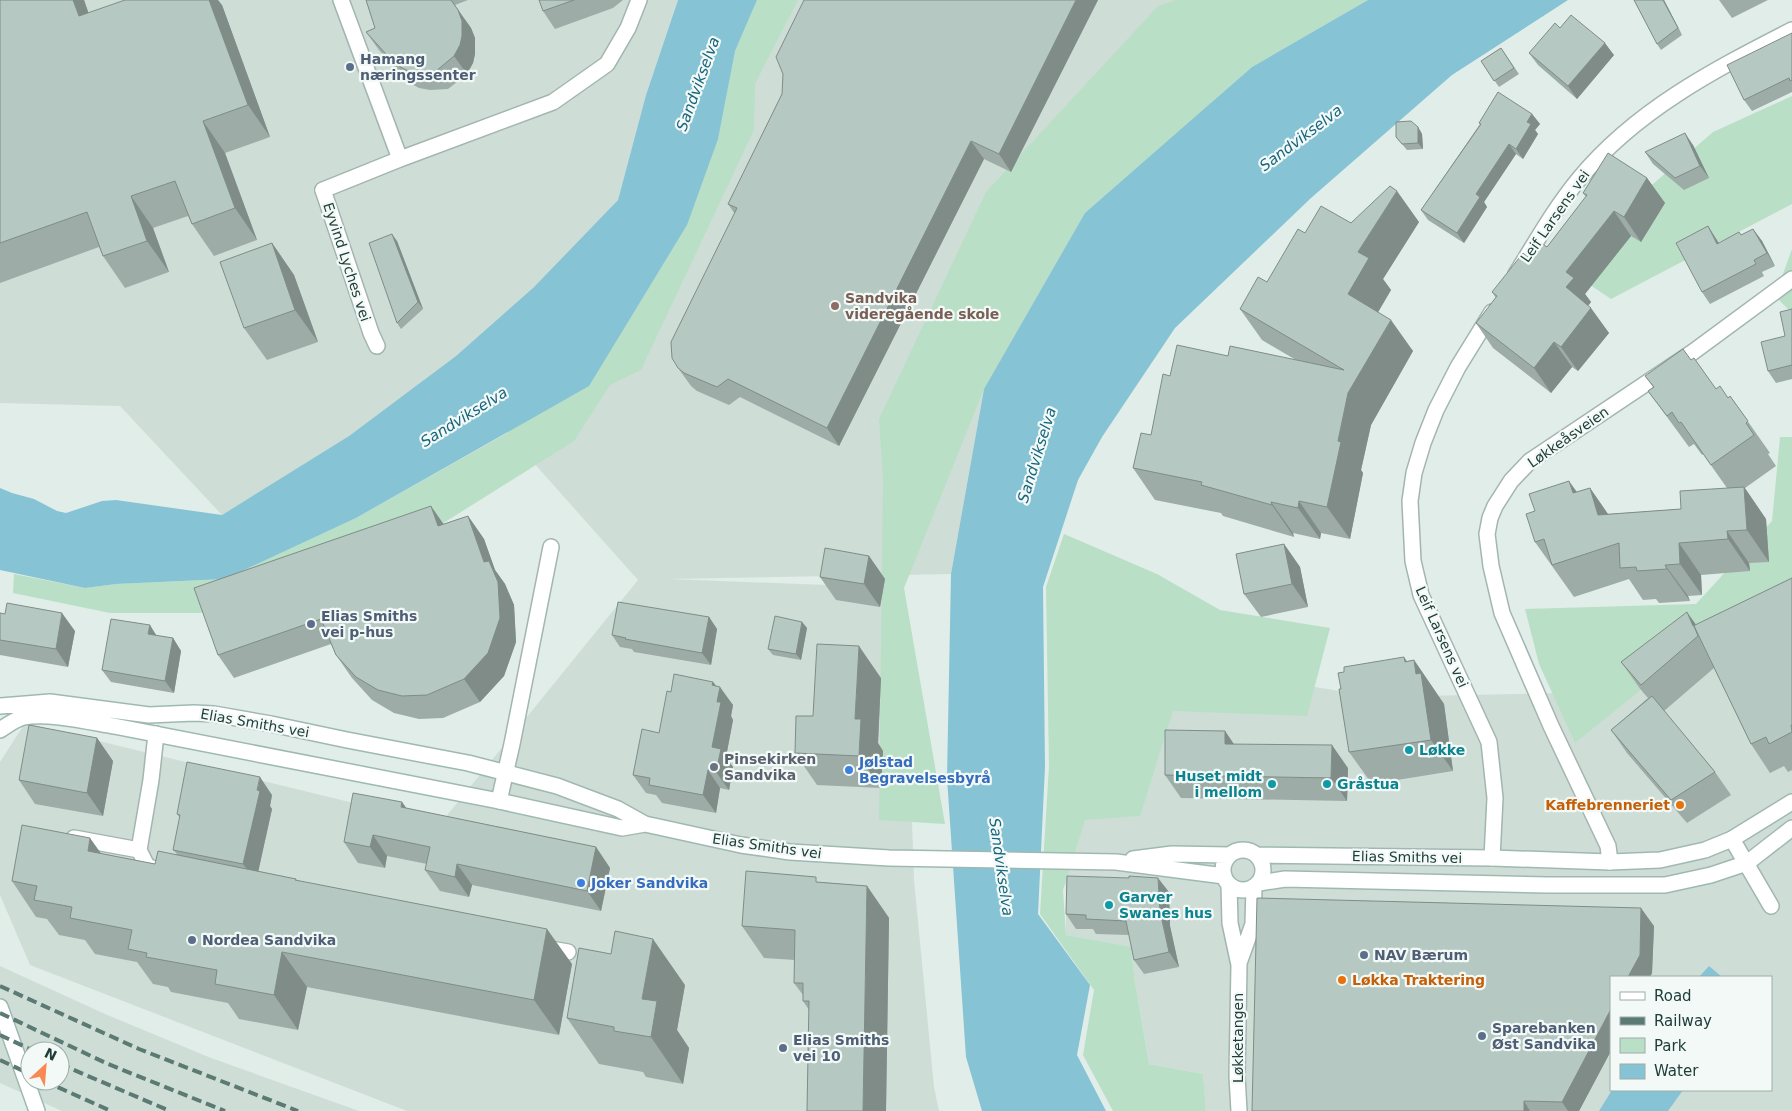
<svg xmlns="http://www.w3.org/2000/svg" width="1792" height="1111" font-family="'DejaVu Sans',sans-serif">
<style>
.built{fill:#cfddd7;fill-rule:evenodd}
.green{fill:#b9dfc6}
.water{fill:#86c3d5}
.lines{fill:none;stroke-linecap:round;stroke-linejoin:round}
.lane-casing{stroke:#a3b5b0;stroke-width:18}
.street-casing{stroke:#a3b5b0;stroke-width:18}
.secondary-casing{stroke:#9fb9b2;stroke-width:18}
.lane{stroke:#fff;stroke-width:15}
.street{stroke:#fff;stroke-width:15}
.secondary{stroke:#fff;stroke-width:15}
.rail{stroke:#5b7a74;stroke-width:4;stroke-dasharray:10 5;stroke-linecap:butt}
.wall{fill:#9daca7}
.shaded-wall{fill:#7f8c88}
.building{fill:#b6c8c2;stroke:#7f8c88}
.service-dot{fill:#5c6f8a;stroke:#f2f9f6;stroke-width:2}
.education-dot{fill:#8d6e63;stroke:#f2f9f6;stroke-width:2}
.culture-dot{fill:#0f9aa8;stroke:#f2f9f6;stroke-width:2}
.worship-dot{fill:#6b7280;stroke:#f2f9f6;stroke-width:2}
.shop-dot{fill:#3f7fe0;stroke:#f2f9f6;stroke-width:2}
.food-dot{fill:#e8710a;stroke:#f2f9f6;stroke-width:2}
.labels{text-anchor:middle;stroke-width:4.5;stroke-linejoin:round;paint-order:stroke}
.service-label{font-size:14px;font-weight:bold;fill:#4e5e75;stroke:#f2f9f6;text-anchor:start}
.street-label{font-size:14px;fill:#203e39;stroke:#f2f9f6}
.education-label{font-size:14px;font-weight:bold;fill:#785e54;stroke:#f2f9f6;text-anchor:start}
.culture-label{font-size:14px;font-weight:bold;fill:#0d838f;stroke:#f2f9f6;text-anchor:start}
.worship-label{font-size:14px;font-weight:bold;fill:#5b616d;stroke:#f2f9f6;text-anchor:start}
.shop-label{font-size:14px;font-weight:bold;fill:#366cbe;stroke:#f2f9f6;text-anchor:start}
.food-label{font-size:14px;font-weight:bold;fill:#c56008;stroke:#f2f9f6;text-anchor:end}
.water-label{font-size:15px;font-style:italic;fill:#17657e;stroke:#f2f9f6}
</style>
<rect width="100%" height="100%" fill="#e1ede8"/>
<!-- built -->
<path class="built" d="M0,0H678L646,95L618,200L534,287L456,356L349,436L222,515L120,406L0,403Z
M757,0H1294L984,389L951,574L669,579L904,588L914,880L934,1087L939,1111H407L30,965L0,895V762L25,723L440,824L638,580L507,433L589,386Z
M1792,614V1111H1206L1203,1074L1149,1064L1135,982L1131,948L1066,935V894L1050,645L1378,697L1647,691ZM1611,977H1771V1090H1611Z
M0,966L105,1014L211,1058L359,1111H62L0,1083ZM30,1051H60V1081H30Z"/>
<!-- green -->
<path class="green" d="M757,0H798L755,84L754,130L641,370L610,385L574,441L437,527L200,613H110L13,593L14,574L85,588L116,584L225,579L356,518L507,433L718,139L735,51Z
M1176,0H1368L1252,67L1085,213L984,389L904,588L945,824L879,820L883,480L879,419L986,192L1158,6Z
M1792,96V204L1611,299L1546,255L1600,230L1713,132Z
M1792,249V310L1790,311L1775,296Z
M1780,437H1792V579L1667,669L1575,743L1539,664L1525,609L1696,604L1772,521Z
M1064,534L1157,574L1220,610L1330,628L1307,716L1173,711L1140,816L1085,820L1063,890L1066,935L1131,947L1135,982L1149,1064L1203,1074L1206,1111H1113L1083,1055L1094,990L1040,914L1049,766L1046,587Z"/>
<!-- water -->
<path class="water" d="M678,0H757L735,51L718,139L687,225L589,386L356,518L225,579L116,584L85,588L0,570V488L12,493L34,499L57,511L66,513L102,501L116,500L222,515L349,436L456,356L534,287L618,200L646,95Z
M1368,0H1568L1452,75L1311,198L1175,328L1102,437L1078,480L1043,587L1045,767L1038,914L1090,985L1077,1055L1106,1111H982L966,1057L947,778L951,574L984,389L1085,213L1252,67Z
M1709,966L1722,977H1699Z
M1612,1090H1683L1668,1111H1599Z"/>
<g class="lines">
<defs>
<path id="lane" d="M341,0L400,159
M323,190L400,159L553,102L607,64L628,28L639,0
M74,838L139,850"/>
<path id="street" d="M323,190L371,333L377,346
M1516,274C1536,242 1555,208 1579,179C1636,110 1714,70 1792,30
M1492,312L1458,367L1436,410L1423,443L1414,473L1410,501L1413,561L1421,595L1489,742L1495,798L1492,858
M156,734L151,780L139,850L147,866L162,872
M499,801L512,744L551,547
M1732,839L1771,906
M1610,862L1608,846L1551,726L1502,613L1491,566L1487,534L1490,518L1495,506L1511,481L1530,461L1693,352L1792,279
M1229,885L1230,923L1239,965L1237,1076L1239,1111
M545,948L568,952
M1239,963L1253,924L1254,887"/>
<path id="secondary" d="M0,706L50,702L149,715L194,713L214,714L271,724L347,740L468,763L557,786L618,809L645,824L741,845L790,852L889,858L1116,862L1224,876
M0,730C8,725 15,719 24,717C47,712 90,722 114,726L499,801L622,828L645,824
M1223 870a20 20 0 1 1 40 0a20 20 0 1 1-40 0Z
M1258,855L1492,858L1610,862L1660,860L1705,850L1732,839L1792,802
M1133,859L1172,854L1229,855
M1259,883L1285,879L1547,885H1665L1711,875L1747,863L1792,828
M0,1007L37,1111"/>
</defs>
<!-- lane casing -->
<use href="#lane" class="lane-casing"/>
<!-- street casing -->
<use href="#street" class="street-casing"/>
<!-- secondary casing -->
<use href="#secondary" class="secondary-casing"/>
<!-- lane -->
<use href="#lane" class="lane"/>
<!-- street -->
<use href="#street" class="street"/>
<!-- secondary -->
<use href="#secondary" class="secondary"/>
<!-- rail -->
<path class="rail" d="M0,986L139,1049L298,1111
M0,1013L108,1064L225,1111
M0,1035L34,1051
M0,1060L30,1074
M60,1064L170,1111
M44,1081L111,1111"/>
</g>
<!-- wall -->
<path class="wall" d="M0,0H84L88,13L222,5L270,137L225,153L257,240L214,256L192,224L188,216L153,228L169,272L125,288L103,256L99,247L0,283Z
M366,0H468L455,5L471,28L475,38V54L473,63L467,74L448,89L430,90L419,88L408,82L379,50L366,32L375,28Z
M539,0H623L613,8L555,29L543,11Z
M1098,0L1011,172L984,159L839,446L740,397L729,405L697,391L691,386L678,368L735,214L728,204L782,94Z
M1634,0H1664L1682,35L1661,50L1657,44Z
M1719,0H1768L1732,18Z
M1560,28L1614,55L1577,99L1538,65L1529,53Z
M1792,33V92L1752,111L1744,100Z
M1501,48L1519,74L1499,87L1481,61Z
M1532,114L1540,124L1535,130L1538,134L1523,159L1516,154L1484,202L1487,207L1464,243L1428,220L1421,210L1480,124L1479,123Z
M1418,127L1422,134L1423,149L1407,150L1396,137Z
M1693,145L1709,178L1684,190L1653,164L1645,152Z
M1647,178L1665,203L1641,242L1631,236L1585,294L1591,302L1588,306L1609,333L1578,371L1572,367L1551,393L1493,348L1476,323L1496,298L1492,292L1529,258L1547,247L1586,197L1583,193Z
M1419,222L1383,279L1391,290L1378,312L1413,351L1371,425L1361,470L1363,473L1350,539L1321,533L1320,539L1293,533L1294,537L1223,516L1221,513L1155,500L1133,468L1151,435L1170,376L1228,356L1296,360L1262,340L1240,309L1267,282L1305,233L1351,223Z
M1708,226L1719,243L1739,232L1741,235L1753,229L1762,241L1775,266L1762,272L1764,276L1710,304L1702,292Z
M397,241L423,309L401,329L397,323Z
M272,243L294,275L318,342L267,360L244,328Z
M1792,309V379L1776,383L1768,371L1785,336Z
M1691,360L1716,389L1728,398L1730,396L1770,453L1768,454L1776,466L1745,488L1766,519L1769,562L1749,563L1750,571L1701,575L1702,595L1688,596L1690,601L1659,603L1656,599L1643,600L1629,579L1574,597L1535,542V511L1577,492L1590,488L1608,514L1681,509L1727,488L1703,454L1702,455L1694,444L1689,447L1648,391L1653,387L1645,376Z
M468,516L484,539L495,570L505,584L514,605L516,642L504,676L480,702L443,718L419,719L394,713L372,700L352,678L336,655L331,644L234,678L218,655L444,524Z
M1284,544L1300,567L1308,607L1261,617L1244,594Z
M869,556L885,579L880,607L836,600L820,577Z
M1792,578V770L1788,772L1784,766L1770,773L1751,744L1714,668L1664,711L1715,772L1731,795L1687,823L1627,753L1611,730L1648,698L1641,690L1621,662Z
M0,613L75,631L68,667L0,655Z
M709,617L717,629L711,665L634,652L632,649L620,647L612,635Z
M802,622L807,628L801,660L773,655L768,649Z
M157,636L173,638L181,651L174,693L111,682L102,670Z
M1414,660L1444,704L1453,771L1372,784L1349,752L1341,689L1407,661Z
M881,678L878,743L883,751L881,788L817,785L795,753L813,716Z
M713,682L733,705L731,716L733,720L726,757L733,767L729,790L720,788L716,813L662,803L656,795L646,793L633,775L659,733L671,692Z
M1225,731L1234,744L1348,768L1347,801L1181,798L1165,775Z
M97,738L113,761L103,816L35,804L19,780Z
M272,795L270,806L272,809L258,871L296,879L297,880L572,964L559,1035L307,987L298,1030L239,1019L228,1003L171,992L168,987L153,984L137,962L95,954L85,940L59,935L47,919L36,917L12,881L101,854L155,864L177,854L173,850L180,818L177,814Z
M402,802L406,808L596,847L610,868L601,911L472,885L469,897L440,891L425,870L427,864L387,856L385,868L358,863L344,842Z
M820,882L867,886L889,918L886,1111H807L809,1010L803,1001V995L794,983L795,960L764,958L742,926Z
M1169,892L1170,926L1179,967L1144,974L1134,960L1129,935L1096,934L1093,929H1076L1066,914Z
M1654,926L1652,973L1579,1111H1252Z
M685,985L677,1030L689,1048L683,1084L646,1077L643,1072L599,1064L567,1018Z"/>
<!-- shaded-wall -->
<path class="shaded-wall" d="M73,0H84L101,48L79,16Z
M209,0H218L222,5L270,137L248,105Z
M1076,0H1098L1011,172L999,154Z
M1663,0H1664L1682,35L1678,28Z
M458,10L471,28L475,38V54L473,63L467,74L454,56Z
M1605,43L1614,55L1577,99L1568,86Z
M1532,114L1540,124L1535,130L1538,134L1523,159L1516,149L1527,122Z
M203,121L225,153L257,240L235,208Z
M1418,127L1422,134L1423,149L1418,143Z
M1685,133L1693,145L1709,178L1700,166Z
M971,141L984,159L839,446L827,428Z
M1509,144L1516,154L1484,202L1487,207L1464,243L1457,233L1476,194Z
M1647,178L1665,203L1641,242L1624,217Z
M1397,191L1419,222L1383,279L1391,290L1370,326L1348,294L1358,252Z
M131,196L153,228L169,272L147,241Z
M1614,211L1631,236L1585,294L1591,302L1583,312L1566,287V272Z
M1708,226L1716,239L1726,256L1717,244Z
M1753,229L1762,241L1775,266L1767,253Z
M392,234L397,241L423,309L418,302Z
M272,243L294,275L318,342L295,310Z
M1591,308L1609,333L1578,371L1561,347Z
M1391,320L1413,351L1371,425L1361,470L1363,473L1350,539L1327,507L1338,441L1348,393Z
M1554,342L1572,367L1551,393L1534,368Z
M1569,481L1592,513L1573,493Z
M1744,487L1766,519L1769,562L1747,530Z
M1590,488L1612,520L1598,515Z
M1299,501L1321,533L1320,539L1298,508Z
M1271,502L1293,533L1294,537L1272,505Z
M431,506L447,529L438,526Z
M468,516L484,539L495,570L505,584L514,605L516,642L504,676L480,702L464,679L484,562Z
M1727,531L1749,563L1750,571L1728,539Z
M1679,543L1701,575L1702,595L1680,564Z
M1284,544L1300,567L1308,607L1292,584Z
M869,556L885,579L880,607L864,584Z
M1665,565L1688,596L1690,601L1667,569Z
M1687,612L1707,640L1693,626Z
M62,613L75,631L68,667L56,649Z
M709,617L717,629L711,665L702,653Z
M802,622L807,628L801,660L796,654Z
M150,625L158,638L148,634Z
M173,638L181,651L174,693L165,681Z
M859,646L881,678L878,743L883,751L881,788L859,756L855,719Z
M1404,657L1416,674L1414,660L1444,704L1453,771L1431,740Z
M713,682L720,691V687L733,705L731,716L733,720L726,757L733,767L729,790L716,772L712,747L717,702L712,685Z
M1225,731L1241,755L1225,744Z
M97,738L113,761L103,816L87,793Z
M1332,745L1348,768L1347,801L1331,778Z
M708,770L720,788L716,813L703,795Z
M260,777L272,795L270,806L272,809L256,882L243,864Z
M402,802L417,823L401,807Z
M373,835L387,856L385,868L370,847Z
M90,838L115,873L88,851Z
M596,847L610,868L601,911L587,891Z
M457,864L472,885L469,897L455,877Z
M1158,878L1169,892L1170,926L1179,967L1169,952L1160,911Z
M867,886L889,918L886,1111H863Z
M1641,908L1654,926L1652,973L1650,977H1628Z
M547,929L572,964L559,1035L534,1000Z
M653,939L685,985L677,1030L689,1048L683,1084L651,1037L642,999Z
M282,952L307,987L298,1030L274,995Z
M1611,1009V1051L1579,1111H1568L1562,1102Z
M1524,1101L1530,1111H1524Z"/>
<!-- building -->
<path class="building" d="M0,0H73L79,16L125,0H209L248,105L203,121L235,208L192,224L175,181L131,196L147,241L103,256L87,212L0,243Z
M366,0H451L458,10L462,21V36L460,45L454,56L436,71L418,73L406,70L395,64L366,32L375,28Z
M539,0H574L543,11Z
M804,0H1076L999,154L971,141L827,428L728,379L717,387L684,373L678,368L672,358L671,342L737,208L728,204L782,94L783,74L776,57Z
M1634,0H1663L1678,28L1657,44Z
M1571,15L1605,43L1568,86L1529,53L1555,23L1560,28Z
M1792,33V80L1790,81L1789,78L1744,100L1727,65Z
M1501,48L1514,68L1494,81L1481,61Z
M1498,92L1532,114L1527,122L1531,124L1516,149L1509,144L1476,194L1480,197L1457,233L1421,210L1481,124L1479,123Z
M1411,121L1418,127V143L1402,144L1396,137V122Z
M1685,133L1700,166L1675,178L1645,152Z
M1608,153L1647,178L1624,217L1614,211L1566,272L1574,278L1566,287L1591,308L1561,347L1554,342L1534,368L1476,323L1497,296L1492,292L1523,253L1529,258L1541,243L1547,247L1587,195L1583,193Z
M1390,186L1397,191L1358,252L1369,258L1348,294L1391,320L1348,393L1338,441L1341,442L1327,507L1299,501L1298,508L1271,502L1272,505L1201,485L1202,482L1133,468L1141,433L1151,435L1163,374L1170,376L1177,345L1228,356L1230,346L1344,370L1240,309L1258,277L1267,282L1298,229L1305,233L1321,206L1351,223Z
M1708,226L1717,244L1739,232L1741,235L1753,229L1767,253L1754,260L1756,264L1702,292L1676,243Z
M392,234L418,302L397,323L369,243Z
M272,243L295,310L244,328L220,262Z
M1792,309V365L1768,371L1761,342L1785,336L1780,312Z
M1683,349L1691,360L1694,358L1716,389L1720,386L1728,398L1730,396L1748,421L1746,423L1754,435L1711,465L1681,422L1679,423L1672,412L1667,416L1648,391L1654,387L1645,376Z
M1569,481L1573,493L1590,488L1598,515L1681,509L1680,491L1744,487L1747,530L1727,531L1728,539L1679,543L1680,564L1665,565L1667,569L1637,571L1636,567L1620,568L1619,543L1552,565L1544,539L1535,542L1526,514L1535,511L1529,494Z
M431,506L438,526L468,516L484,562L489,561L498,582L500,618L488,653L464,679L427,695L402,696L378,690L356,677L336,655L321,619L218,655L194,588Z
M1284,544L1292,584L1244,594L1236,554Z
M825,548L869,556L864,584L820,577Z
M1792,578V725H1791L1792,732L1769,744L1766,737L1751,744L1694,626L1698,636L1641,685L1621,662L1687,612L1693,626Z
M618,602L709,617L702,653L625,639L626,638L612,635Z
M7,603L62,613L56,649L0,640V613L5,614Z
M775,616L802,622L796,654L768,649Z
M111,619L150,625L148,634L173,638L165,681L102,670Z
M817,644L859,646L855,719H861L859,756L795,753L796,716H813Z
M1404,657L1405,662L1414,660L1416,674L1421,673L1431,740L1349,752L1339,689H1341L1338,673L1344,672V667Z
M674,674L713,682L712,685L720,687L717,702H721L712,747L721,749L716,772L708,770L703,795L649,785L650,778L633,775L642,729L659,733L667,691L671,692Z
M1652,696L1715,772L1671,800L1611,730Z
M29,725L97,738L87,793L19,780Z
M1165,730L1225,731V744L1332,745L1331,778L1165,775Z
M187,762L260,777L257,790L260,791L243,864L173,850L180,815L177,814Z
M353,793L402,802L401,807L596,847L587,891L457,864L455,877L425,870L430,847L373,835L370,847L344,842Z
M22,825L90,838L88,851L155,864L158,851L296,879L295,880L547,929L534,1000L282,952L274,995L215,984L217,970L146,957L147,953L128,949L132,930L70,918L72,907L34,900L37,886L12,881Z
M746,871L816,877V882L867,886L863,1111H807L809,1001H803V983H794L795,930L742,926Z
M1067,876L1129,878V876L1158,878L1160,911L1169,952L1134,960L1126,921L1086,919V915L1066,914Z
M1257,898L1641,908L1640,955L1628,977H1611V1009L1562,1102L1524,1101V1111H1252Z
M615,931L653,939L642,999L657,1001L651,1037L614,1031V1027L567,1018L579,948L611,954Z"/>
<!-- markers -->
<g class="service-dot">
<circle cx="350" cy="67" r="5"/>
<circle cx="311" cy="624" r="5"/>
<circle cx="192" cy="940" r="5"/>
<circle cx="1364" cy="955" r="5"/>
<circle cx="1482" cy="1036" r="5"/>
<circle cx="783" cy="1048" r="5"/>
</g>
<circle class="education-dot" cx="835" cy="306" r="5"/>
<g class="culture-dot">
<circle cx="1409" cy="750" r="5"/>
<circle cx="1272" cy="784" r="5"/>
<circle cx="1327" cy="784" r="5"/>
<circle cx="1109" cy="905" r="5"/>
</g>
<circle class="worship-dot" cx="714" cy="767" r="5"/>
<g class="shop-dot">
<circle cx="849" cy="770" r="5"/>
<circle cx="581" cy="883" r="5"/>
</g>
<g class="food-dot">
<circle cx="1680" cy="805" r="5"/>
<circle cx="1342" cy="980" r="5"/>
</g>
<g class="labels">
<!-- service labels -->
<g class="service-label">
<text x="360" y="64">Hamang<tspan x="360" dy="16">næringssenter</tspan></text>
<text x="321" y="621">Elias Smiths<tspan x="321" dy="16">vei p-hus</tspan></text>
<text x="202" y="945">Nordea Sandvika</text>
<text x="1374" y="960">NAV Bærum</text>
<text x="1492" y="1033">Sparebanken<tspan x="1492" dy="16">Øst Sandvika</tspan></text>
<text x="793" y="1045">Elias Smiths<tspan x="793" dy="16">vei 10</tspan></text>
</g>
<!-- street labels -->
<g class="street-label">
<text transform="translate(1555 216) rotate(-55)" y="5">Leif Larsens vei</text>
<text transform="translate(347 262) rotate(72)" y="5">Eyvind Lyches vei</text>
<text transform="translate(1568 437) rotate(-35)" y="5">Løkkeåsveien</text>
<text transform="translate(1442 637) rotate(66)" y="5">Leif Larsens vei</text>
<text transform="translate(255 723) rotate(10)" y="5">Elias Smiths vei</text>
<text transform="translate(767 846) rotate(8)" y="5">Elias Smiths vei</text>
<text transform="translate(1407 857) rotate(1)" y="5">Elias Smiths vei</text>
<text transform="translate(1238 1038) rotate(-90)" y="5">Løkketangen</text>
</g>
<!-- education labels -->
<g class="education-label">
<text x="845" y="303">Sandvika<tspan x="845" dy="16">videregående skole</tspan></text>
</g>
<!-- culture labels -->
<g class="culture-label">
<text x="1419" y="755">Løkke</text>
<text x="1262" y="781" text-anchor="end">Huset midt<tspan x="1262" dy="16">i mellom</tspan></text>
<text x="1337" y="789">Gråstua</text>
<text x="1119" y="902">Garver<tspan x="1119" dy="16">Swanes hus</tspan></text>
</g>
<!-- worship labels -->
<g class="worship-label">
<text x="724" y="764">Pinsekirken<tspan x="724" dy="16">Sandvika</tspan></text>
</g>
<!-- shop labels -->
<g class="shop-label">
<text x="859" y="767">Jølstad<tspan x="859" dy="16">Begravelsesbyrå</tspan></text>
<text x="591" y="888">Joker Sandvika</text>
</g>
<!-- food labels -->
<g class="food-label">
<text x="1670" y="810">Kaffebrenneriet</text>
<text x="1352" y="985" text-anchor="start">Løkka Traktering</text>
</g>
<!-- water labels -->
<g class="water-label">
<text transform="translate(698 84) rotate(-70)" y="5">Sandvikselva</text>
<text transform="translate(1301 138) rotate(-37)" y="5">Sandvikselva</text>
<text transform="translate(464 417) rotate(-32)" y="5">Sandvikselva</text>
<text transform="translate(1037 455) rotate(-73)" y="5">Sandvikselva</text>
<text transform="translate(1001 867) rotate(82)" y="5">Sandvikselva</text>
</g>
</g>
<!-- legend -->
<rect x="1610" y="976" width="162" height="115" fill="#f2f9f6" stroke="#9eaeaa"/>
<rect x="1620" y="992" width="25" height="8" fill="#ffffff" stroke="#9eaeaa"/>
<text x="1654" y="1001" font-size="15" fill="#203e39">Road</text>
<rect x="1620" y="1017" width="25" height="8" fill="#5b7a74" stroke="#9eaeaa"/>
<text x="1654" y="1026" font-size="15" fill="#203e39">Railway</text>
<rect x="1620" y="1038" width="25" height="15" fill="#b9dfc6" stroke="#9eaeaa"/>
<text x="1654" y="1051" font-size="15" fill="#203e39">Park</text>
<rect x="1620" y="1064" width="25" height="15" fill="#86c3d5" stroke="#9eaeaa"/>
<text x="1654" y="1076" font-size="15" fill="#203e39">Water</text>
<!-- north arrow -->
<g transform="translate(45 1066) rotate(26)"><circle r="24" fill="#f2f9f6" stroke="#9eaeaa"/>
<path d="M0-4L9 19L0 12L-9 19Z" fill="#fa8852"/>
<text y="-8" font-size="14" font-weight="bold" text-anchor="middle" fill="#203e39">N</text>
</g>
</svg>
